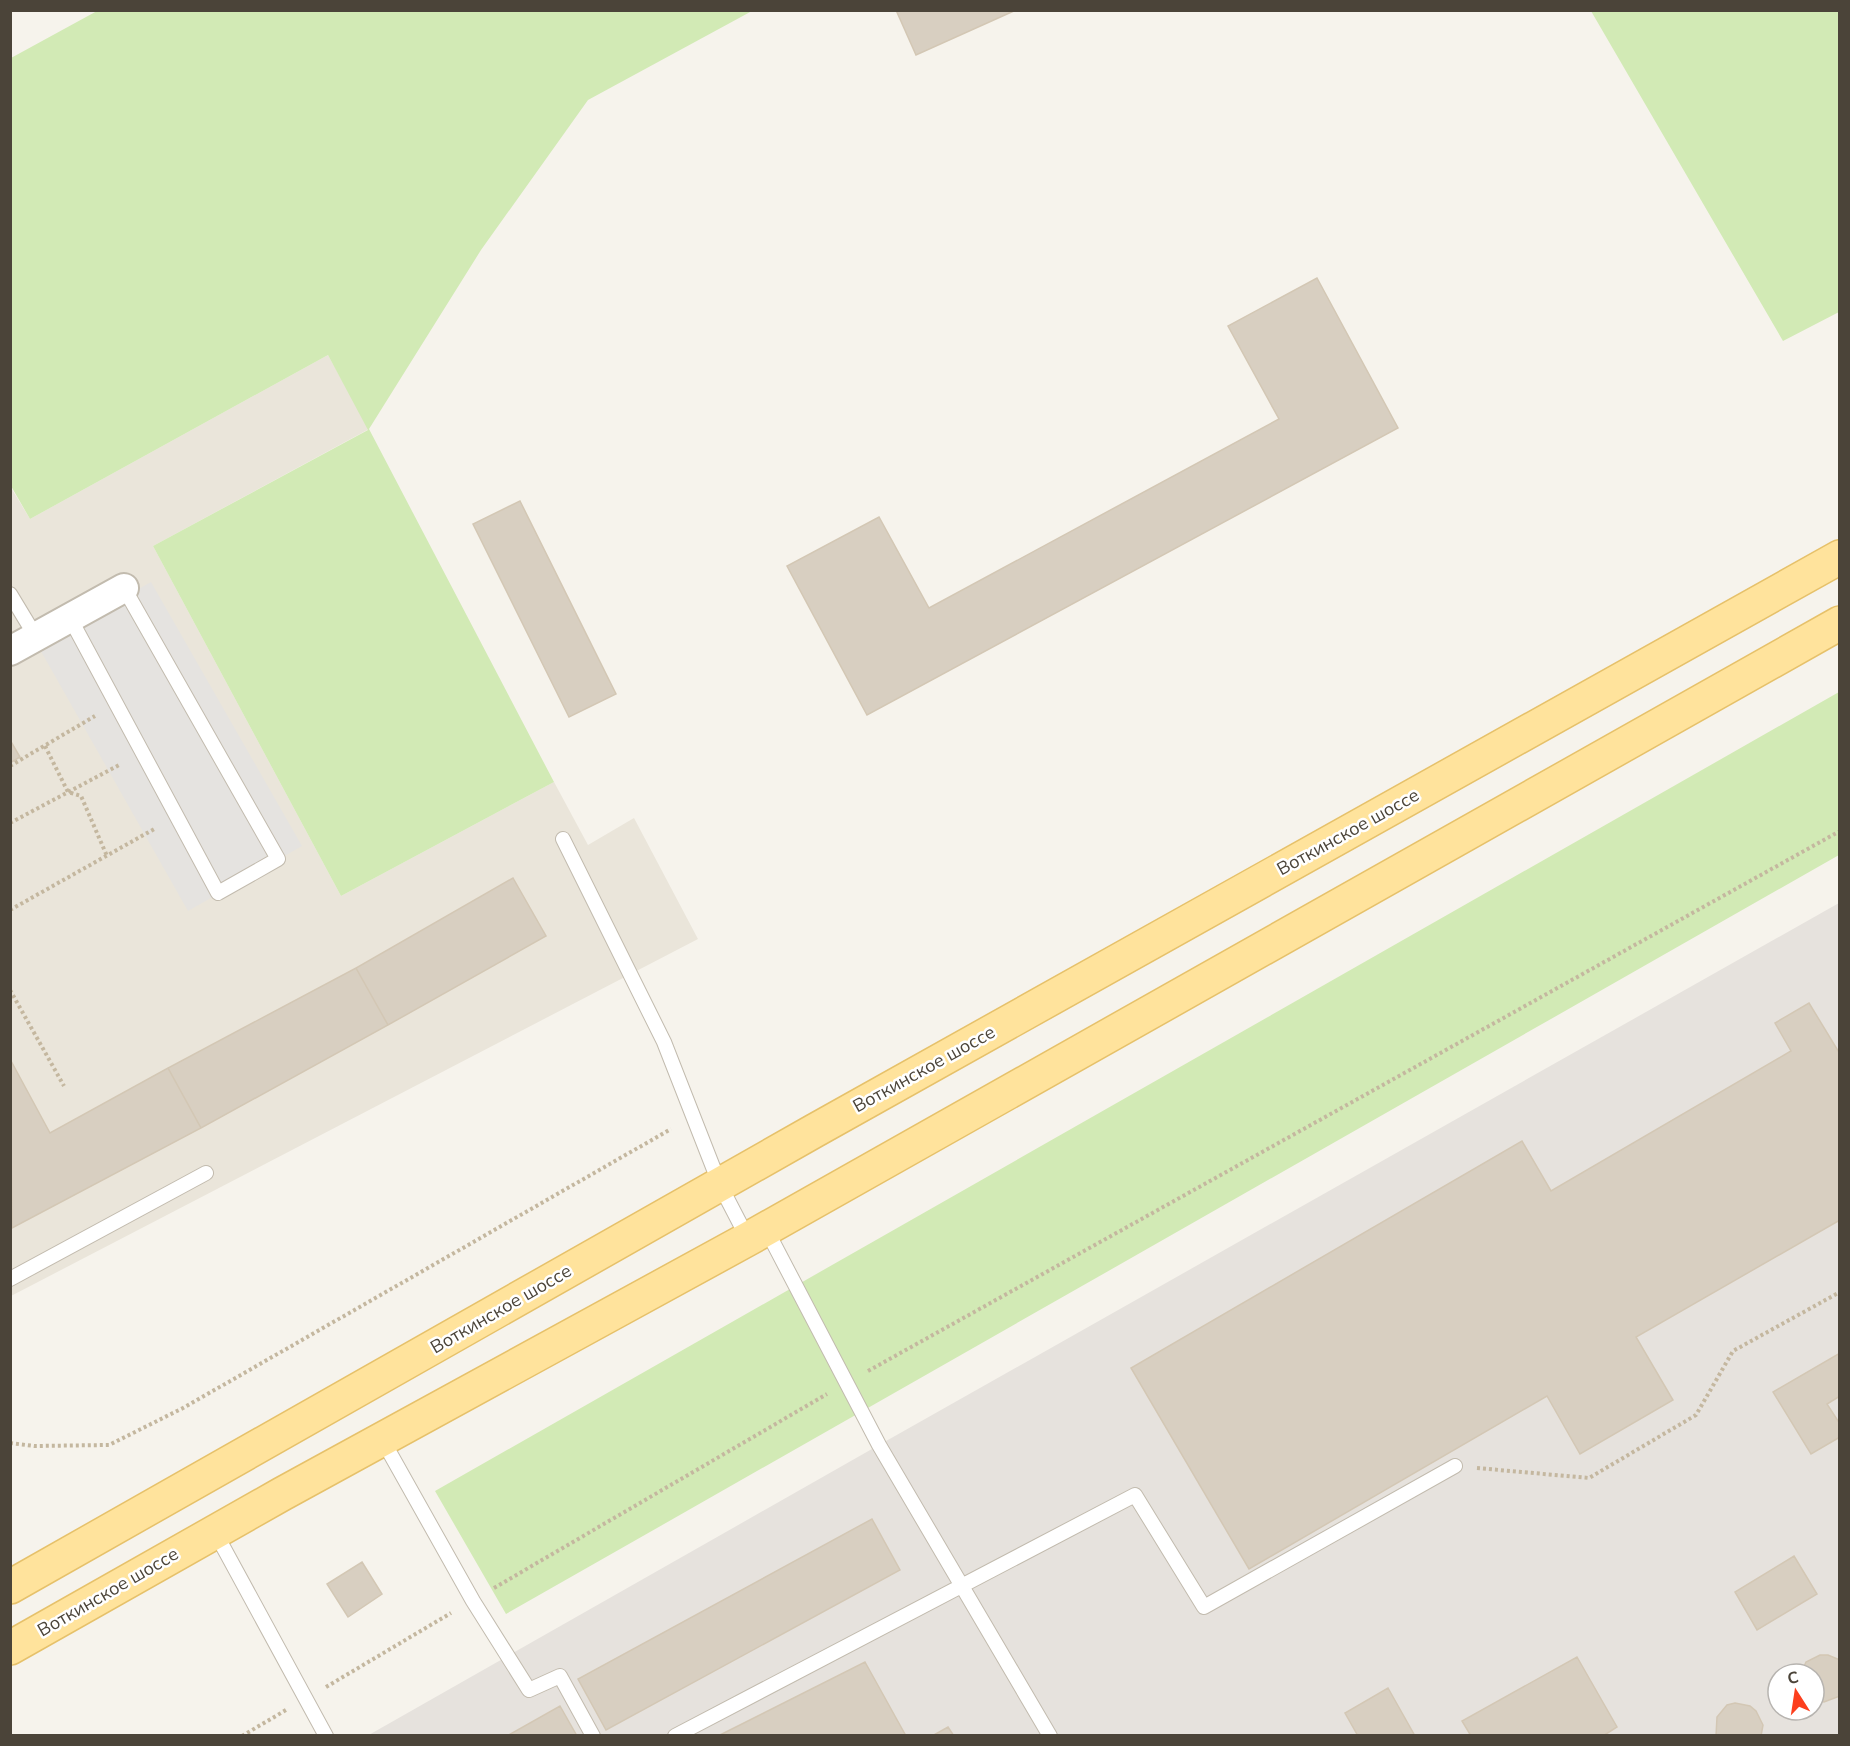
<svg xmlns="http://www.w3.org/2000/svg" width="1850" height="1746" font-family="Mulish,sans-serif">
<style>
.residential{fill:#eae5da}
.industrial{fill:#e6e2dd;fill-rule:evenodd}
.green{fill:#d2eab5}
.parking{fill:#e5e3e0}
.building{fill:#d8cfc1;stroke:#d3c7b4;stroke-width:1.5}
.lines{fill:none;stroke-linecap:round;stroke-linejoin:round}
.lane-casing{stroke:#c2bbae;stroke-width:16}
.street-casing{stroke:#c2bbae;stroke-width:32}
.primary-casing{stroke:#e6c16a;stroke-width:36}
.path{stroke:#c4b79f;stroke-width:4;stroke-dasharray:3 3;stroke-linecap:butt}
.lane{stroke:#fff;stroke-width:14}
.street{stroke:#fff;stroke-width:28}
.primary{stroke:#ffe39c;stroke-width:33}
.labels{text-anchor:middle;stroke-width:5;stroke-linejoin:round;paint-order:stroke}
.street-label{font-size:18px;fill:#4b4439;stroke:#fff}
</style>
<rect width="100%" height="100%" fill="#f6f3ec"/>
<!-- residential -->
<path class="residential" d="M328,355L369,429L153,546L341,896L554,782L588,845L634,818L698,939L11,1296L10,486L30,519Z"/>
<!-- industrial -->
<path class="industrial" d="M1839,903V1735L367,1736L879,1445ZM1778,1674H1814V1710H1778Z"/>
<!-- green -->
<path class="green" d="M97,11H752L588,100L481,250L369,429L554,782L341,896L153,546L368,430L328,355L30,519L11,486V58Z
M1591,11H1839V312L1783,341Z
M1839,692V855L506,1614L435,1491Z"/>
<!-- parking -->
<path class="parking" d="M151,582L302,846L188,911L38,646Z"/>
<!-- building -->
<path class="building" d="M896,10H1016L916,55Z
M1317,278L1398,428L867,715L787,566L879,517L929,608L1279,419L1228,326Z
M520,501L616,694L569,717L473,524Z
M10,740L20,757L10,763Z
M513,878L546,936L388,1025L356,968Z
M356,968L388,1025L201,1128L168,1068Z
M1809,1003L1840,1054V1220L1636,1337L1673,1400L1580,1454L1547,1396L1249,1569L1131,1368L1522,1141L1551,1191L1791,1051L1775,1023Z
M10,1059L50,1133L168,1068L201,1128L12,1228Z
M1840,1353V1396L1827,1404L1840,1424V1437L1811,1454L1773,1392Z
M872,1519L900,1570L606,1730L578,1679Z
M1794,1556L1817,1594L1757,1630L1735,1592Z
M362,1562L382,1594L348,1617L327,1584Z
M1820,1655H1828L1840,1660V1696L1824,1702L1814,1700V1674H1801L1806,1662Z
M1577,1657L1617,1727L1603,1736H1471L1462,1721Z
M865,1662L906,1736H718Z
M1388,1688L1415,1736H1358L1345,1713Z
M1735,1703L1750,1706L1756,1711L1763,1725L1761,1736H1716L1717,1717L1727,1705Z
M560,1706L577,1736H507Z
M948,1727L954,1736H932Z"/>
<g class="lines">
<defs>
<path id="lane" d="M10,594L36,637
M70,618L218,893L278,859L124,588
M563,839L664,1042L720,1185L748,1239
M766,1229L879,1445L1050,1736
M10,1279L206,1173
M382,1439L473,1601L529,1690L560,1676L593,1736
M215,1532L326,1736
M675,1736L1135,1495L1204,1607L1455,1466"/>
<path id="street" d="M10,651L124,588"/>
<path id="primary" d="M10,1587L814,1131L1840,557
M10,1648L282,1494L748,1239L1840,623"/>
</defs>
<!-- lane casing -->
<use href="#lane" class="lane-casing"/>
<!-- street casing -->
<use href="#street" class="street-casing"/>
<!-- primary casing -->
<use href="#primary" class="primary-casing"/>
<!-- path -->
<path class="path" d="M45,746L68,792L81,796L107,856
M10,766L95,716
M10,823L121,764
M10,910L156,828
M10,990L64,1086
M868,1371L1840,831
M10,1443L34,1446L109,1445L183,1408L671,1129
M1477,1468L1589,1478L1696,1415L1733,1351L1840,1292
M494,1588L827,1394
M326,1687L451,1613
M242,1736L286,1710"/>
<!-- lane -->
<use href="#lane" class="lane"/>
<!-- street -->
<use href="#street" class="street"/>
<!-- primary -->
<use href="#primary" class="primary"/>
</g>
<g class="labels">
<!-- street labels -->
<g class="street-label">
<text transform="translate(1348 832) rotate(-29)" y="6">Воткинское шоссе</text>
<text transform="translate(924 1069) rotate(-29)" y="6">Воткинское шоссе</text>
<text transform="translate(501 1309) rotate(-30)" y="6">Воткинское шоссе</text>
<text transform="translate(108 1592) rotate(-30)" y="6">Воткинское шоссе</text>
</g>
</g>
<!-- border -->
<rect width="1850" height="1746" fill="none" stroke="#4b4439" stroke-width="24"/>
<!-- north arrow -->
<g transform="translate(1796 1692) rotate(348)"><circle r="28" fill="#ffffff" stroke="#b7b4b0" stroke-width="1.5"/>
<path d="M0-4.5L10 22L0 15L-10 22Z" fill="#fc3f1d"/>
<text y="-9" font-size="16" font-weight="bold" text-anchor="middle" fill="#4b4439">С</text>
</g>
</svg>
